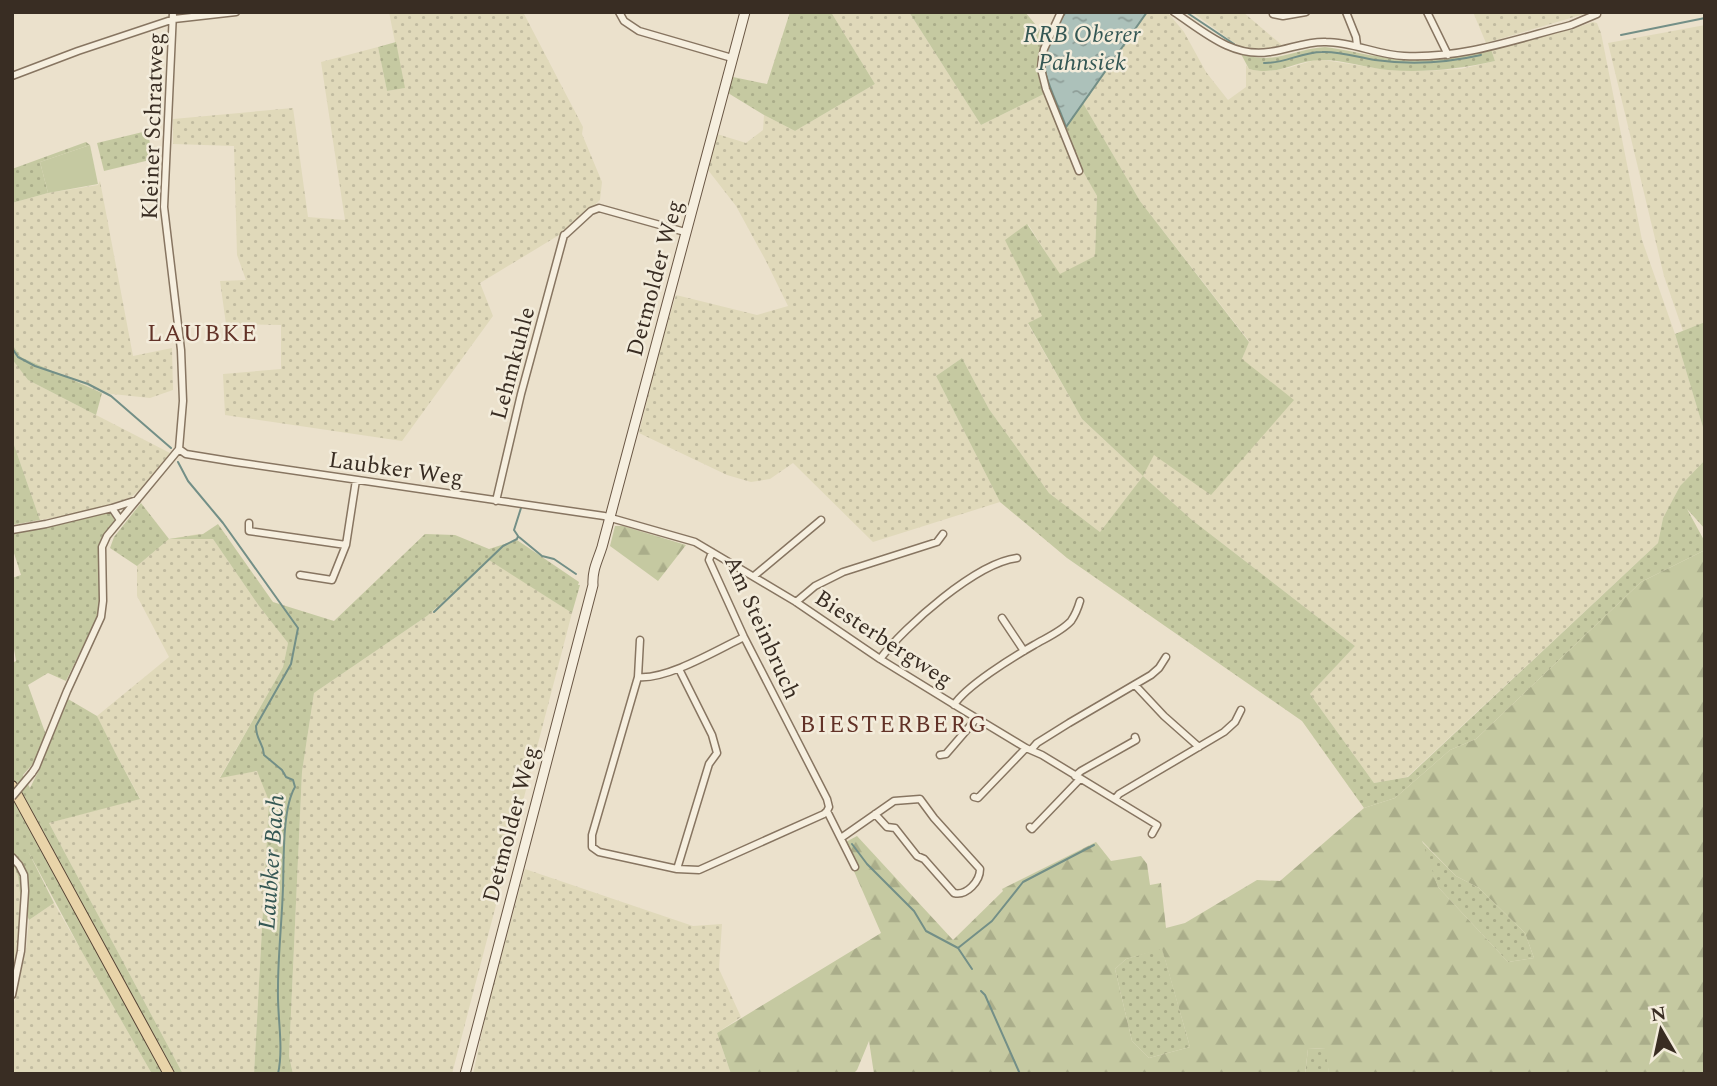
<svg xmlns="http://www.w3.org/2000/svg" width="1717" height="1086" font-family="Spectral,serif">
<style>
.farmland{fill:url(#farmland-dots)}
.grass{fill:url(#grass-dots)}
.forest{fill:url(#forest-firs);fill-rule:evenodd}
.garden{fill:#c5c9a1}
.water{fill:url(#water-ripples);stroke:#738f87;stroke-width:2}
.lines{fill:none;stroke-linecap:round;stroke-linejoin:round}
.stream{stroke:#738f87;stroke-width:2}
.street-casing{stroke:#877561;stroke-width:9}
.secondary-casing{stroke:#695644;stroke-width:11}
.primary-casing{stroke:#564335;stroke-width:12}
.street{stroke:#f6efdf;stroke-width:6}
.secondary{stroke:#f6efdf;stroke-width:9}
.primary{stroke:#e9d4a9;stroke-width:10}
.street-bridge-casing{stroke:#877561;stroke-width:9;stroke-linecap:butt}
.street-bridge{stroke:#f6efdf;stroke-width:6}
.labels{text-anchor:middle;stroke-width:5;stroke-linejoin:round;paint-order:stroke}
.street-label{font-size:23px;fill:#392d23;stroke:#f3ecdb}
.water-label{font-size:24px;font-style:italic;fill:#345754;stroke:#f3ecdb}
.neighbourhood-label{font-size:24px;letter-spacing:2px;fill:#623227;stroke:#f3ecdb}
</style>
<defs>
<pattern id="farmland-dots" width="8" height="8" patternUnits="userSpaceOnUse" patternTransform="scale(1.75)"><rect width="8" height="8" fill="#e0d9ba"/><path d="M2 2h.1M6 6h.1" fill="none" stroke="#c1bba0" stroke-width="1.8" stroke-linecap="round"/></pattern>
<pattern id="grass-dots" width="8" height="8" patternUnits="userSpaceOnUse" patternTransform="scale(1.75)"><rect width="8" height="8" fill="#c5c9a1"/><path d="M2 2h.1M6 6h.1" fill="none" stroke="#aaad8a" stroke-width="1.8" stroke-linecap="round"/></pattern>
<pattern id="forest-firs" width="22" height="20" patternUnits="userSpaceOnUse" patternTransform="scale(1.75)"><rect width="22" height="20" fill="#c5c9a1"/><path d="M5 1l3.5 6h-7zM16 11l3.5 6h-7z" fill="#aaad8a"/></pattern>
<pattern id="water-ripples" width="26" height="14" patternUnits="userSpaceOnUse" patternTransform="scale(1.75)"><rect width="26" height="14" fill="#acc1ba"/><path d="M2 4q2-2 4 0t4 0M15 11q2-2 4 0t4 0" fill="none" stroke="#8d9d97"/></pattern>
</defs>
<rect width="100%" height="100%" fill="#ebe1cc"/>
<!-- farmland -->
<path class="farmland" d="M389,12H523L583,127L582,134L602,182L600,200L569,229L480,283L493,316L402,441L225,415L223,374L281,369V325L226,324L220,281L246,280L237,255L234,146L173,144V119L293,108L308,217L345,220L321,62L378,47L387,91L404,88Z
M831,12H909L981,125L1044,94L1097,196L1095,256L1060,275L1028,224L1042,316L1028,324L1082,419L1143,476L1154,454L1242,359L1249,341L1140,201L1083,103L1147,12H1166L1169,14L1184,32L1206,72L1228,100L1246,87V65L1249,69L1253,70L1270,71L1288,68L1315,60H1324L1388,70L1424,71L1461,69L1495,61L1491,49L1569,30L1593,22L1597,23L1601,33L1642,240L1675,334L1705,434V460L1680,486L1663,518L1658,543L1407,777L1374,783L1310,694L1355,646L1192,520L1143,476L1100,532L1049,493L989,409L962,358L936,376L1000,502L873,542L793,463L770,479L751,482L727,475L639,433L659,351L676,295L757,315L788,306L766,261L736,206L708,170L717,134L746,143L763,130L764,115L795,131L875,84Z
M1192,12H1243L1283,46L1260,52L1245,49L1237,45Z
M1473,12H1591L1486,43Z
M1705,25V322L1683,331L1664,276L1608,43Z
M100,181L133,356L172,348L173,390L150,398L103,393L21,357L12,344V203L48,193L98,185Z
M13,359L28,380L170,453L145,486L131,497L111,504L74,514L40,520L12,439Z
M198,534L213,539L259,606L288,643L283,667L220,777L258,771L269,801L254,1074H183L49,823L140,798L117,756L97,716L169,657L137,596V566L169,539Z
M489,559L572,613L452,1074H293L289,1056L302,772L314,693L427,616Z
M12,864L16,869L21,883L19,940L12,976Z
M525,869L693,926L722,924L719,969L741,1017L717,1033L731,1074H473L487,1009Z
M54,903L152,1074H12V1012L26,950L29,920Z"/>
<!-- grass -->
<path class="grass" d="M790,12H831L875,84L795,131L764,115L728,93L733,77L767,84Z
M909,12H1025L1046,37C1039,55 1035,75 1044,94L981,125Z
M396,42L405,88L387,91L378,47Z
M1325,47C1344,49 1364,55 1383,57C1420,62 1455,58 1491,49L1495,61C1459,69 1425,73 1388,70C1367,68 1344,60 1323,60C1296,59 1280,77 1249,69L1241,54C1276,65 1290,50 1325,47Z
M1083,103L1140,201L1249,342L1242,359L1294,400L1211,495L1154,455L1143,476L1192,520L1355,646L1310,694L1374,783L1408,777L1658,543L1663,518L1680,486L1705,460V529L1687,509L1705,542V550L1641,582L1476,739L1450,750L1395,798L1364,808L1302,721L1067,558L1000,502L936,376L962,358L989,409L1049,493L1100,532L1143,476L1082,419L1028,323L1042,316L1005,240L1027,224L1060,274L1095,256L1097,196L1080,166L1066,127Z
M147,131L154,159L104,171L97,143Z
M86,142L90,145L40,162L48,193L12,203V169Z
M1705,322V434L1675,334Z
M12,344L21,357L102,393L96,415L28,380L12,359Z
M12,439L40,520L12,525Z
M141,503L169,539L203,534L218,524L273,602L334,621L425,534L455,535L489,549L517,540L579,582L578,585H580L572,613L489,560L427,616L314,693L302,772L289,1056L293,1074H254L269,801L257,771L220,778L283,667L288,643L259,606L213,539H169L137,566L110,548L114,537Z
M111,512L115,521L99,547L100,600L97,617L66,681L48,673L28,685L46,735L37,759L23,775L30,788L40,768L68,699L97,716L117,756L140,799L49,823L183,1074H152L82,952L28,851L54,903L29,920C26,913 23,905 21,898C18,885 21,875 12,864V663L16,661L12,637V578L21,575L12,547V531L52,525Z
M1420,840L1456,876L1479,888L1525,933L1534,958L1508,962L1438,887Z
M1162,948L1190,1047L1149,1058L1132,1041L1115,969L1126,959Z
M1326,1048L1329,1073L1305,1074L1308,1049Z"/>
<!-- forest -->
<path class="forest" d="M615,526H623L686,545L658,581L610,546Z
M1705,550V1074H1329L1325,1048L1308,1049L1305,1074H874L869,1041L857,1070L853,1074H731L717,1033L881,933L842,844L857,836L953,940L1003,891L1002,889L1096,842L1111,861L1141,856L1147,864L1150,885L1161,883L1166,928L1185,923L1257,880L1280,881L1364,808L1395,798L1450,750L1476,739L1641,582ZM1422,841L1456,876L1479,888L1525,933L1534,958L1508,962L1438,887ZM1162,949L1190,1047L1149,1058L1132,1041L1115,969L1126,959Z"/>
<!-- garden -->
<path class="garden" d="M90,145L98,184L48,193L40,162Z"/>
<!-- water -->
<path class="water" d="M1066,12H1147L1066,127C1060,110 1051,92 1046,75C1041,54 1054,27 1066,12Z"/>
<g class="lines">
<!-- stream -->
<path class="stream" d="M1186,12L1234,44
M1621,35L1705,18
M1264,63C1284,64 1301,52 1322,52C1339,51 1357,57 1375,60C1411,65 1446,63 1481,55
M12,348L18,357L35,366L88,384L111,396L171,448
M178,462L188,481L223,523L298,628L291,664L256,726C256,741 263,741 264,755L282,770L286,777L293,780L295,787C282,809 284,860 283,887C282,921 278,954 278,988C277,1017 284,1046 278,1074
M519,537L542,556L554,559L576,574
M434,612L503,546L517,539L518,536L514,530L521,508
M852,844L867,864L914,911L926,931L958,948L972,969
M958,948L992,921L1023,882L1094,845
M981,991L985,995L1020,1074"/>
<defs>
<path id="street" d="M173,12L164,207L181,350L183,401L179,449
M619,12L624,21L639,31L732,58
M1061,12L1044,49L1042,59L1041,69L1046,89L1079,171
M1174,12C1203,31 1232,58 1269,52C1288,50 1306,41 1326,42C1353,42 1377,55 1404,56C1462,59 1516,39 1571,25L1597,14L1596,12
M1346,12L1356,37L1357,45L1355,46
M1427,12L1448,55
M1273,14L1283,16L1306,12
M12,76L78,51L174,19L236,12
M566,234L591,211L599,208L685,232
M179,449L186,454L235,462L604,516L695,542L796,602L880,659L958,707L1026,748L1042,755L1157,825L1152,834
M496,501L521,394L564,235
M112,508L137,500
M249,523V531L346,545
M12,530L46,524L112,508L120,520
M712,552L709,560L744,637L827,799L829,807L827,811L855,867
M300,575L332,580L346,545L356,480
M754,576L821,520
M796,602L815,586L843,572L937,542L943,534
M1002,618L1024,651
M744,637C717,650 667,680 638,677L592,835V847L599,852L677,869L699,870L824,814L827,811
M880,659C905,626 976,563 1017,558
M638,677L640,640
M1135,685L1164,716L1199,747
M954,705C966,686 1013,657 1034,645C1046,638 1062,631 1071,621C1075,615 1078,608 1080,601
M1031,750L1037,743L1069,723L1151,675L1159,668L1166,657
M940,755L946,754L977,718
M32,773L36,767L67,691L101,617L103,601L102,547L107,536L179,449
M1075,776L1081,771L1136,740L1135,737
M974,797L978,798L1026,748
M1115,799L1119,794L1224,732L1235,722L1241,710
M1030,827L1032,829L1080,779
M841,838L894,801L920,799L934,818L980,869C980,881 967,896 954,893L924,859L917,856L895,828L887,827L875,814
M12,857L19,865L24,875L25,891L21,951L12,995
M677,869L709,764L717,753L712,735L679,669"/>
<path id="secondary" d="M465,1074L593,585C592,570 598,560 602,547L745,12"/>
<path id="primary" d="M12,786L169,1074"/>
</defs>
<!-- street casing -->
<use href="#street" class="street-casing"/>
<!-- secondary casing -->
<use href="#secondary" class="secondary-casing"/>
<!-- primary casing -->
<use href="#primary" class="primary-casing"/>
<!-- street -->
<use href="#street" class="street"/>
<!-- secondary -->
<use href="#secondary" class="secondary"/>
<!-- primary -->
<use href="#primary" class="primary"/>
<defs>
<path id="street-bridge" d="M12,797L32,773"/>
</defs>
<!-- street-bridge casing -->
<use href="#street-bridge" class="street-bridge-casing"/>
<!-- street-bridge -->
<use href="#street-bridge" class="street-bridge"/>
</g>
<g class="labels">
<!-- street labels -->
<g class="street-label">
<text transform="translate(152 126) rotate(-88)" y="8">Kleiner Schratweg</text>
<text transform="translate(654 278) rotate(-75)" y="8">Detmolder Weg</text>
<text transform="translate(512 363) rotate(-75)" y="8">Lehmkuhle</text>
<text transform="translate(396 468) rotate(8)" y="8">Laubker Weg</text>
<text transform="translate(763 627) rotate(66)" y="8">Am Steinbruch</text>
<text transform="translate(884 638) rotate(33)" y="8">Biesterbergweg</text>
<text transform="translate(510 824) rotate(-75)" y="8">Detmolder Weg</text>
</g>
<!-- water labels -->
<g class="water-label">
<text x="1082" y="42">RRB Oberer<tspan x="1082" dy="28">Pahnsiek</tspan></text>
<text transform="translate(271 862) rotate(-86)" y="8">Laubker Bach</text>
</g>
<!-- neighbourhood labels -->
<g class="neighbourhood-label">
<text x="203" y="341">LAUBKE</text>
<text x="894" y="732">BIESTERBERG</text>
</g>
</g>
<!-- border -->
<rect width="1717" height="1086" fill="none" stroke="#392d23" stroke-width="28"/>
<!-- north arrow -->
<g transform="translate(1661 1030) rotate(351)" stroke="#f3ecdb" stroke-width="5" paint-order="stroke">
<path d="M0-5L12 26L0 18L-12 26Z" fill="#392d23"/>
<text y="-10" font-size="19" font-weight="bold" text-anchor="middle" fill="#392d23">N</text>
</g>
</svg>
